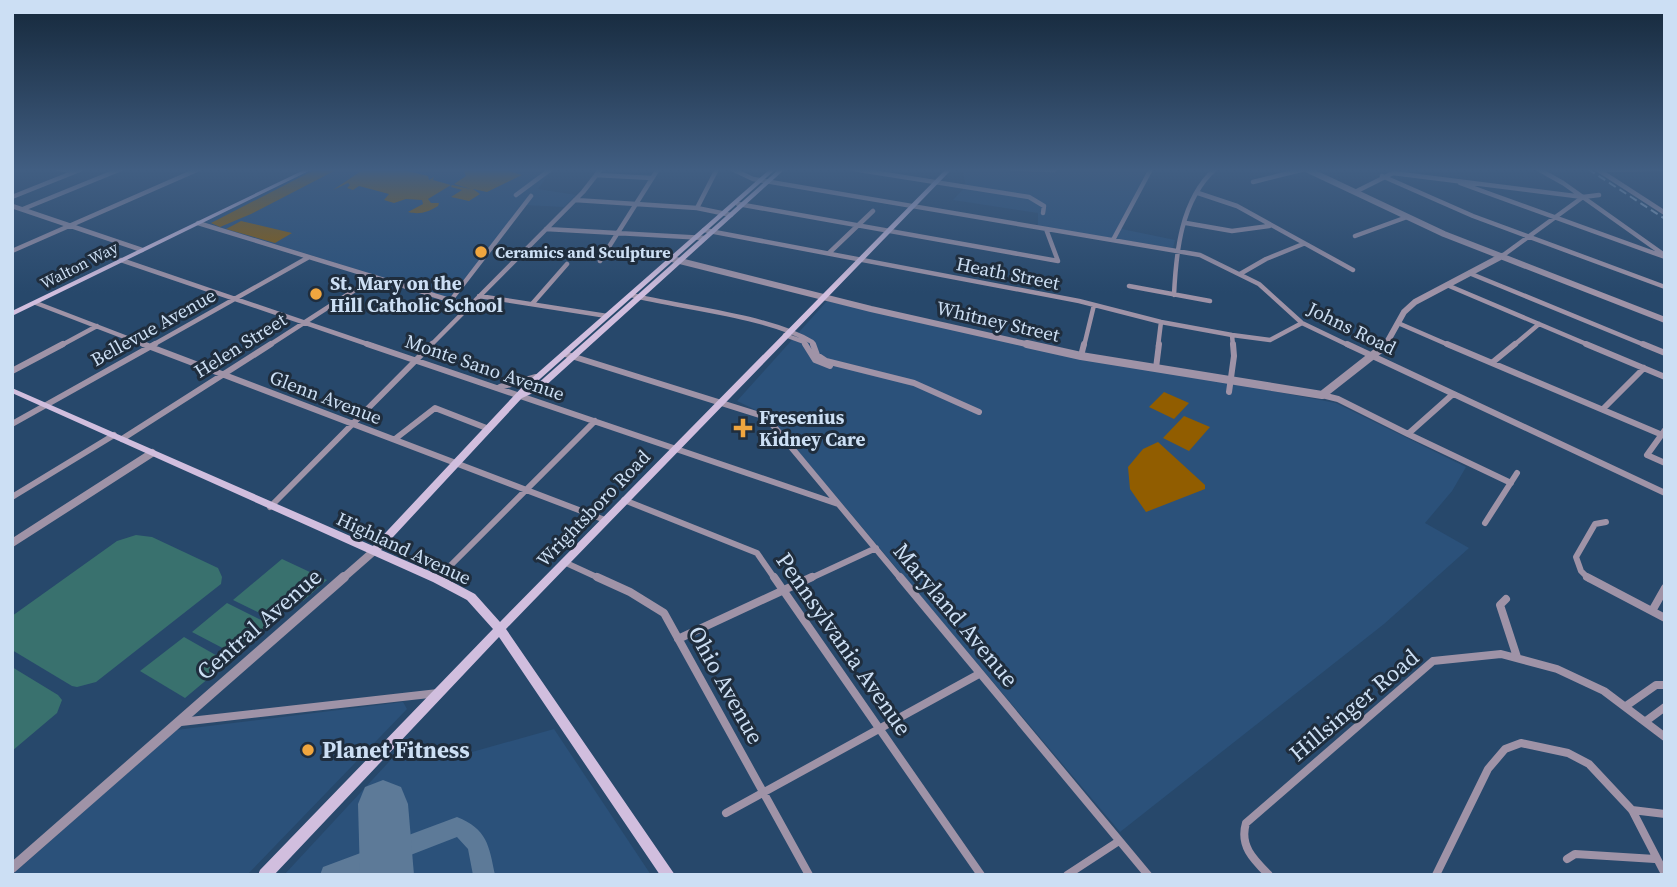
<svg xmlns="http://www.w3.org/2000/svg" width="1677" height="887" font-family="'Source Serif 4',serif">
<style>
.built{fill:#2b517a}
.green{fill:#915d00}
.water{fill:#39716e}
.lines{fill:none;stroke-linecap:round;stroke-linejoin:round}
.taxiway{fill:#5d7a98;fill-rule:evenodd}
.runway{fill:#5d7a98;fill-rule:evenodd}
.minor-far2{stroke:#9f93a7;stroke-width:4.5}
.minor-far1{stroke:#9f93a7;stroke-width:6}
.minor{stroke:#9f93a7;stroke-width:8}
.tertiary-far2{stroke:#9f93a7;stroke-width:6}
.tertiary-far1{stroke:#9f93a7;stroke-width:8}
.tertiary{stroke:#9f93a7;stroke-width:10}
.secondary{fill:#d1bede;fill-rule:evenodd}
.rail{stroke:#93abc5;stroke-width:2;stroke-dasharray:8 4.5;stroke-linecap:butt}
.poi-dot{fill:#f0a63f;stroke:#1f2d3d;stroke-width:2.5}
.labels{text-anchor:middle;stroke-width:6;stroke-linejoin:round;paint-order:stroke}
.far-poi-label{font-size:16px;font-weight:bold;fill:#ccdff4;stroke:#1f2d3d;text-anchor:start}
.far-street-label{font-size:16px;fill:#ccdff4;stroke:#1f2d3d}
.street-label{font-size:19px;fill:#ccdff4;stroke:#1f2d3d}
.poi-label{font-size:19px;font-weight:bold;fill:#ccdff4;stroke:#1f2d3d;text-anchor:start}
.near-street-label{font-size:23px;fill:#ccdff4;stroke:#1f2d3d}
.near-poi-label{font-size:23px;font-weight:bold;fill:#ccdff4;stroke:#1f2d3d;text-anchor:start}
</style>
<rect width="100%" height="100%" fill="#27486b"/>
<!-- built -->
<path class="built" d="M314,169H553L538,189L576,195L564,207L524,205L449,298L204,222Z
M962,169H1148L1117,228L1175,240L1173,248L1038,226V213L953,200L966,186Z
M827,301L963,332L1336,403L1466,467L1452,491L1425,523L1469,548L1384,624L1120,832L768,416L737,401Z
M403,702L407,709L247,875H12L176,730Z
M554,729L651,875H284L399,751L465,754Z"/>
<!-- green -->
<path class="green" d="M316,169H338L251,214L220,227L211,223Z
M364,169H399L428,176L429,180L434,177L433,180L451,185L428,199L431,203H439L438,206C428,212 420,215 408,212L423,204L422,200L406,199L394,203L384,200L389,194L359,186L353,190L347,188L350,185L348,183L333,190Z
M463,169H477L474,172C488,162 508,171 522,175L487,192L473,189L480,194L469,201L451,197L462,190L451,187L452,185L471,189L454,184L466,176Z
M241,221L292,233L275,243L226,229Z
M1164,392L1189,403L1174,419L1149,407Z
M1184,416L1210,427L1189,451L1163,438Z
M1158,442L1205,485V489L1146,512L1130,489L1128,467L1143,449Z"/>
<!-- water -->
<path class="water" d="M136,535L152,537L218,568L222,577L221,584L96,682L77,687L72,686L12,650V616L117,541Z
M282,559L327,580L303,601L297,598L272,619L233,600Z
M227,603L269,624L234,654L192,632Z
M184,637L228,662L185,698L140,671Z
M12,667L58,695L62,700L57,713L12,751Z"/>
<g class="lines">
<!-- taxiway -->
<path class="taxiway" d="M457,817C487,829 489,845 495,875H473L468,849L457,837L359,875H320L323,867Z"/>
<!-- runway -->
<path class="runway" d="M383,780L401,787L408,804L414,875H360L358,804L365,787Z"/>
<!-- minor-far2 -->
<path class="minor-far2" d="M58,169L74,171
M732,169L753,179L1200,255L1259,284L1302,323L1350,346
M853,169L1029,197L1044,206L1043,213
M1012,169L1054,170
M1538,169L1563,183L1663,254
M1597,169L1665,213
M1601,170L1665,169
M596,175L652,178
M1382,176L1473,216L1665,287
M1253,182L1305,169
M1460,183L1665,257
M1355,192L1393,173L1583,197L1599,195
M1198,193L1237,206L1353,270
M516,195L551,169
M12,197L82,169
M575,200L697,208L731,215
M738,204L1058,261L1046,229
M12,206L142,250
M697,208L717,169
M23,209L121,169
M198,223L469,306
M1186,223L1232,231L1269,226
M546,229L705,238
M704,230L1079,301L1161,322L1232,335L1270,340L1302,323
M1355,236L1407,217
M1113,240L1151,169
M12,251L199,169
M829,253L873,211
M1502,256L1583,197
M121,260L373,346
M600,261L658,169
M1469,273L1647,346
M1240,274L1266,259L1303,244
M1447,285L1591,346
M1129,286L1210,301
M631,295C682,308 769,316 812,342L813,346
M1174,295C1176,252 1181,200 1215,169
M479,296L607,316
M451,300L531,196
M36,303L148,346
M532,304L567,264
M1398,323L1451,346
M785,335L804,342L806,346
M1232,335L1233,346
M60,346L97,326
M151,346L309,257
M268,346L375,277
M430,346L583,192L601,169
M1084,346L1094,305
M1158,346L1161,322
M1513,346L1539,324"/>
<!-- minor-far1 -->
<path class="minor-far1" d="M143,344L605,520
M367,344L838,504
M805,344L815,360L830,366
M813,344L817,355L826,361L914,383L979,412
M1347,344L1665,493
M1447,344L1660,434
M1586,344L1665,377
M1643,344L1665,353
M565,354L766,417L901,579
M1081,356L1084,344
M1493,362L1515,344
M1156,368L1159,344
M12,371L63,344
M500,387L536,377
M1229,392L1234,356L1233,344
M1322,395L1338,399L1408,434L1453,394
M1603,409L1644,368
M12,424L155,344
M1665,430L1647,455L1665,463
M1408,434L1511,483
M122,439L271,344
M395,439L435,408L489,429
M12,497L114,435
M624,500L757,553L775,579
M270,507L432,344
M1485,523L1517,473
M564,562L601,579
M437,579L595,421
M809,579L876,548
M1589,579L1581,571L1576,557L1595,524L1606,522"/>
<!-- minor -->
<path class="minor" d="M597,577L630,592L664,613L809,875
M774,577L981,875
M900,577L1148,875
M1587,577L1665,618
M1506,599L1500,605L1517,657
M1652,611L1665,588
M678,639L812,577
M1626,706L1656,685H1665
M1646,721L1665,707
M181,722L438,693
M1632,810L1665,814
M726,813L979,674
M1567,859L1575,854L1655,859
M1067,875L1119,841
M1269,875C1254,860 1239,846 1246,823L1433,661L1501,654L1557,669L1604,691L1665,737
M1436,875L1488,769L1505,749L1521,743L1568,753L1589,764L1632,810L1665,874"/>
<!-- tertiary-far2 -->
<path class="tertiary-far2" d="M1306,169L1444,234L1665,320
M672,259L871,309L1035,346
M1385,346L1404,312L1415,302L1502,256"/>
<!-- tertiary-far1 -->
<path class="tertiary-far1" d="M1027,344L1081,356L1322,395L1387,344
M12,543L152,453
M342,579L374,551"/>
<!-- tertiary -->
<path class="tertiary" d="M12,868L344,577"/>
<!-- secondary -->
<path class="secondary" d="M306,169H313L12,316V311Z
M770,169H776L531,387L536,385L779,169H785L542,389L522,398L381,550L441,576L475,594L500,622L946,169H952L506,629L675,875H660L499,637L274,875H258L260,870L493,629L467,600L433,582L12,393V388L373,546L524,385Z"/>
<!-- rail -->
<path class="rail" d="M1588,169L1665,219"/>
</g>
<!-- sky -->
<linearGradient id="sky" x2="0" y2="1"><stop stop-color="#15283b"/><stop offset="0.58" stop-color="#415e82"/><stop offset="1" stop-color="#415e82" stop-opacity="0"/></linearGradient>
<rect width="1677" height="293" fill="url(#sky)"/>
<!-- markers -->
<g class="poi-dot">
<circle cx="481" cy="252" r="7"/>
<circle cx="316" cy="294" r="7"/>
<path d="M739.5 417.5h7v7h7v7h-7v7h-7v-7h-7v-7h7z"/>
<circle cx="308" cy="750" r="7"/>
</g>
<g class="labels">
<!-- far-poi labels -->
<g class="far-poi-label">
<text x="495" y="258">Ceramics and Sculpture</text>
</g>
<!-- far-street labels -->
<g class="far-street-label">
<text transform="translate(79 265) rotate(-27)" y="6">Walton Way</text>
</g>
<!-- street labels -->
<g class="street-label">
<text transform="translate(1008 273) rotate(11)" y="7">Heath Street</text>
<text transform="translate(998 321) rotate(13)" y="7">Whitney Street</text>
<text transform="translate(153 327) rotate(-29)" y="7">Bellevue Avenue</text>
<text transform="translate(1352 328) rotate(26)" y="7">Johns Road</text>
<text transform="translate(240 345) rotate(-32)" y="7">Helen Street</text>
<text transform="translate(485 367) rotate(19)" y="7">Monte Sano Avenue</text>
<text transform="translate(326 397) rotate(21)" y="7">Glenn Avenue</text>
<text transform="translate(593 508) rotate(-46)" y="7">Wrightsboro Road</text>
<text transform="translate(404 548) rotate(25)" y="7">Highland Avenue</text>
</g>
<!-- poi labels -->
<g class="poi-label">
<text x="330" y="290">St. Mary on the<tspan x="330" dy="22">Hill Catholic School</tspan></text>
<text x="759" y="424">Fresenius<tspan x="759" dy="22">Kidney Care</tspan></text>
</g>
<!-- near-street labels -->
<g class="near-street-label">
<text transform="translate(956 615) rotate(50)" y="8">Maryland Avenue</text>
<text transform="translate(259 624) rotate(-41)" y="8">Central Avenue</text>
<text transform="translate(844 644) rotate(55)" y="8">Pennsylvania Avenue</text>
<text transform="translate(726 685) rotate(61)" y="8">Ohio Avenue</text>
<text transform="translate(1354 705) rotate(-40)" y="8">Hillsinger Road</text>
</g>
<!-- near-poi labels -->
<g class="near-poi-label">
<text x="322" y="758">Planet Fitness</text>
</g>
</g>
<!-- border -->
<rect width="1677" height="887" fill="none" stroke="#ccdff4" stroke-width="28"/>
</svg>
